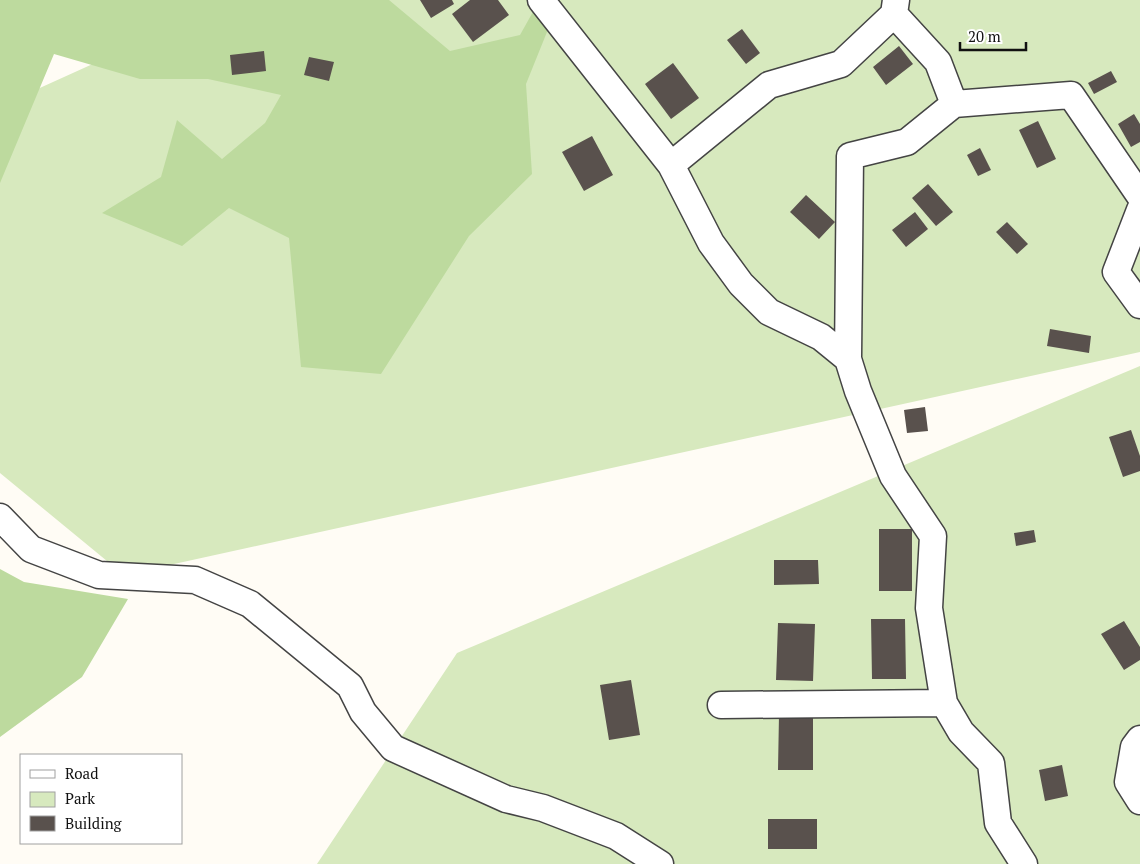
<svg xmlns="http://www.w3.org/2000/svg" width="1140" height="864" font-family="'PT Serif',serif">
<style>
.green{fill:#d7e9be}
.forest{fill:#bdda9e}
.building{fill:#59514d}
.lines{fill:none;stroke-linecap:round;stroke-linejoin:round}
.minor-casing{stroke:#444;stroke-width:29}
.minor{stroke:#fff;stroke-width:26}
</style>
<rect width="100%" height="100%" fill="#fffcf5"/>
<!-- green -->
<path class="green" d="M234,0H1140V352L124,575L0,473V106Z
M1140,366V864H317L457,653Z"/>
<!-- forest -->
<path class="forest" d="M0,0H389L450,51L520,35L534,10L549,27L526,84L532,174L469,236L381,374L301,367L289,238L229,208L182,246L102,213L161,177L177,120L222,159L265,123L281,95L208,79H140L54,54L0,183Z
M0,569L24,582L128,599L82,677L0,737Z"/>
<!-- building -->
<path class="building" d="M420,0H452L454,4L431,18Z
M470,0H498L509,15L473,42L452,14Z
M742,29L760,53L746,64L727,40Z
M899,46L913,64L886,85L873,67Z
M264,51L266,71L232,75L230,55Z
M309,57L334,62L329,81L304,75Z
M673,63L699,98L671,119L645,84Z
M1111,71L1117,82L1094,94L1088,83Z
M1134,114L1140,124V142L1131,147L1118,124Z
M1038,121L1056,159L1037,168L1019,130Z
M592,136L613,175L584,191L562,152Z
M980,148L991,170L978,176L967,155Z
M928,184L953,212L936,226L912,198Z
M806,195L835,222L819,239L790,212Z
M915,212L928,229L906,247L892,230Z
M1007,222L1028,244L1017,254L996,232Z
M1050,329L1091,336L1089,353L1047,346Z
M925,407L928,431L907,433L904,410Z
M1131,430L1140,456V471L1123,477L1109,437Z
M879,529H912V591H879Z
M1034,530L1036,542L1016,546L1014,533Z
M774,560H818L819,584L774,585Z
M871,619H905L906,679H872Z
M1124,621L1140,647V660L1124,670L1101,634Z
M778,623L815,624L813,681L776,680Z
M631,680L640,735L609,740L600,685Z
M779,715L813,716V770H778Z
M1062,765L1068,796L1045,801L1039,770Z
M768,819H817V849H768Z"/>
<g class="lines">
<defs>
<path id="minor" d="M541,0L671,165L711,243L741,284L769,312L821,337L848,359L858,391L893,476L933,536L929,608L944,703L961,732L991,763L998,823L1024,864
M894,14L938,62L954,104L1071,95L1140,196
M671,165L769,85L841,64L894,14L896,0
M1140,210L1116,272L1140,305
M848,359L850,156L907,142L954,104
M0,517L31,549L99,575L195,580L250,604L350,686L363,712L393,748L506,799L543,808L616,836L660,864
M721,705L944,703
M1140,739L1134,747L1128,782L1140,801"/>
</defs>
<!-- minor casing -->
<use href="#minor" class="minor-casing"/>
<!-- minor -->
<use href="#minor" class="minor"/>
</g>
<!-- legend -->
<rect x="20" y="754" width="162" height="90" fill="#ffffff" stroke="#a0a0a0"/>
<rect x="30" y="770" width="25" height="8" fill="#ffffff" stroke="#a0a0a0"/>
<text x="65" y="779" font-size="15" fill="#111111">Road</text>
<rect x="30" y="792" width="25" height="15" fill="#d7e9be" stroke="#a0a0a0"/>
<text x="65" y="804" font-size="15" fill="#111111">Park</text>
<rect x="30" y="816" width="25" height="15" fill="#59514d" stroke="#a0a0a0"/>
<text x="65" y="829" font-size="15" fill="#111111">Building</text>
<!-- scale -->
<path d="M960 42v8h66v-8" fill="none" stroke="#111111" stroke-width="2.5"/>
<text x="968" y="42" font-size="15" fill="#111111" stroke="#ffffff" stroke-width="4" paint-order="stroke">20 m</text>
</svg>
